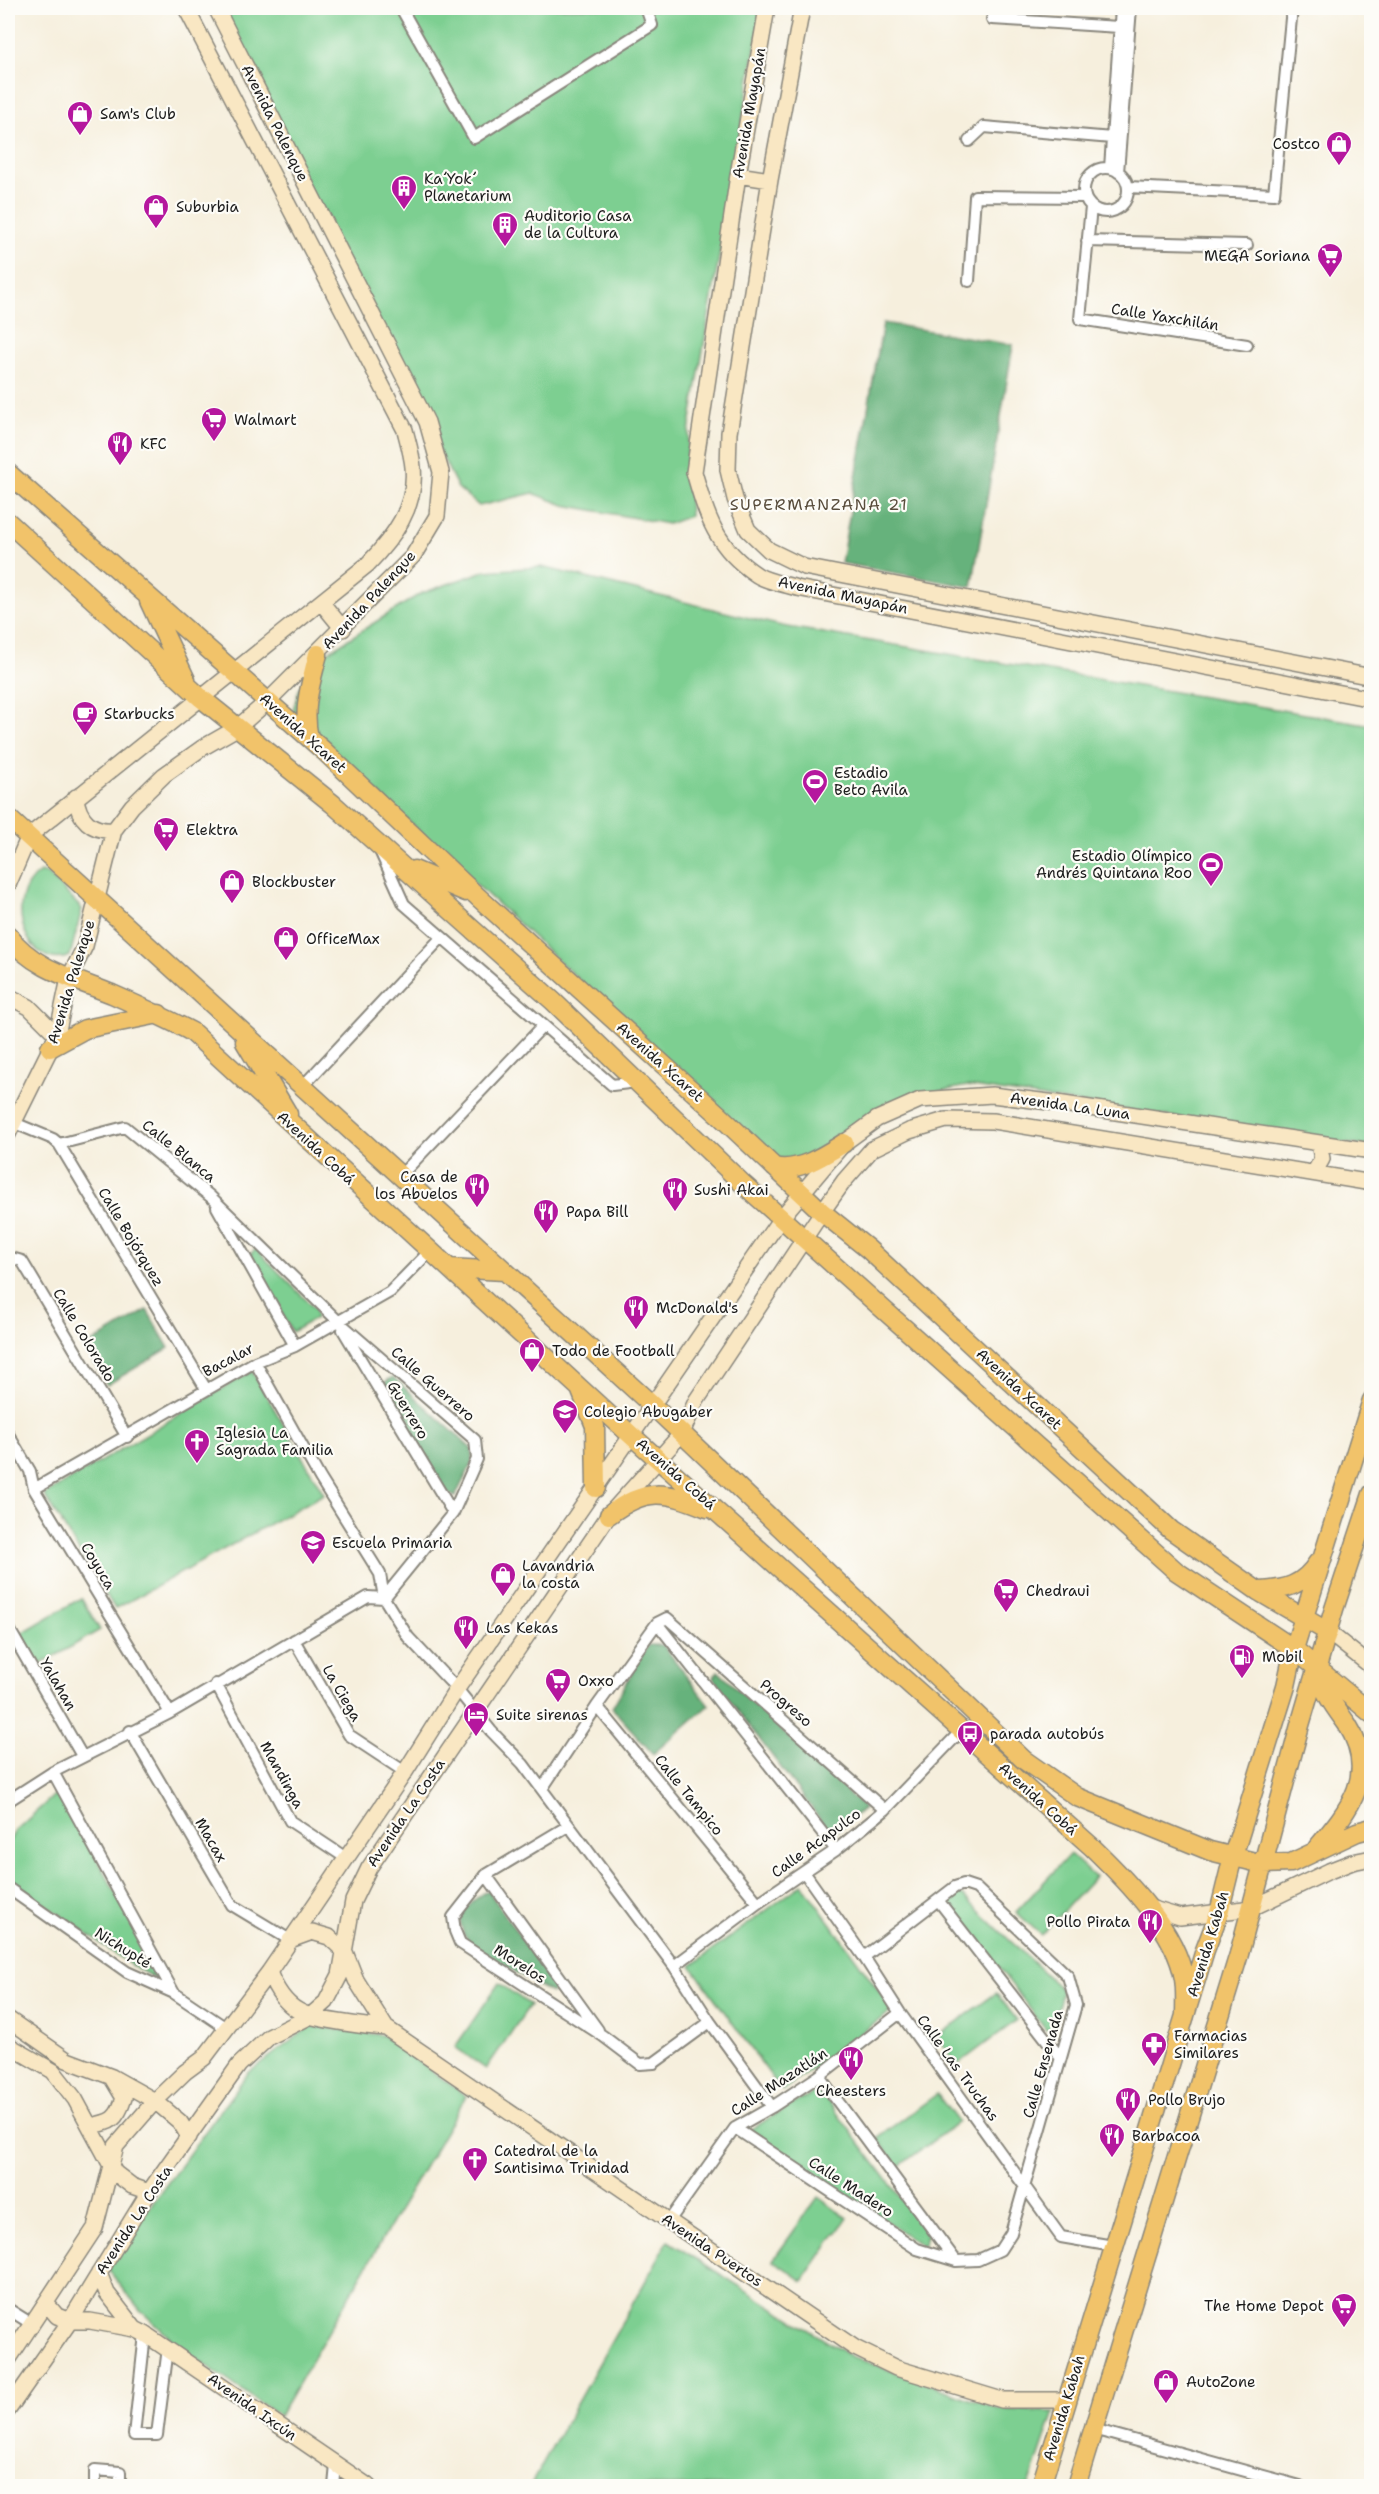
<svg xmlns="http://www.w3.org/2000/svg" width="1379" height="2494" font-family="'Shantell Sans',sans-serif">
<style>
.green{fill:#7dcf91;stroke:#4c7656;stroke-width:1.5}
.forest{fill:#66b27b;stroke:#41674c;stroke-width:1.5}
.lines{fill:none;stroke-linecap:round;stroke-linejoin:round}
.street-casing{stroke:#89867c;stroke-width:14}
.secondary-casing{stroke:#89867c;stroke-width:18}
.primary-casing{stroke:#89867c;stroke-width:21}
.street{stroke:#fff;stroke-width:10}
.secondary{stroke:#f9e7c3;stroke-width:15}
.primary{stroke:#f1c36a;stroke-width:18}
.labels{text-anchor:middle;stroke-width:4.5;stroke-linejoin:round;paint-order:stroke}
.street-label{font-size:15px;fill:#1c1c1c;stroke:#fdfcf7}
.poi-label{font-size:15px;fill:#1c1c1c;stroke:#fdfcf7;text-anchor:start}
.neighbourhood-label{font-size:16px;letter-spacing:1.5px;fill:#584c3b;stroke:#fdfcf7}
</style>
<rect width="100%" height="100%" fill="#fdfcf7"/>
<filter id="ink" filterUnits="userSpaceOnUse"><feTurbulence type="fractalNoise" baseFrequency=".0167" numOctaves="2"/><feDisplacementMap in="SourceGraphic" scale="12" xChannelSelector="R" yChannelSelector="G"/><feConvolveMatrix kernelMatrix="1 2 1 2 8 2 1 2 1" color-interpolation-filters="sRGB"/></filter>
<filter id="wash" filterUnits="userSpaceOnUse"><feTurbulence type="fractalNoise" baseFrequency=".008" numOctaves="4" result="noise"/><feDisplacementMap in="SourceGraphic" scale="24" xChannelSelector="R" yChannelSelector="G"/><feGaussianBlur stdDeviation="1.35" result="paint"/><feColorMatrix in="noise" values="0 0 0 0 0 0 0 0 0 0 0 0 0 0 0 0 0 1.4 0 .05"/><feComposite in="paint" operator="in"/></filter>
<g filter="url(#wash)">
<rect width="100%" height="100%" fill="#f6efdd"/>
<!-- green -->
<path class="green" d="M216,8H762L690,425L687,455L690,516L668,524L564,505L533,493L479,506L458,488Z
M542,567L782,626L1371,725V1147L967,1086L927,1094L791,1167L775,1162L292,713L299,689L315,660L420,594L484,571Z
M40,872L48,874L82,909L70,956C29,973 0,900 40,872Z
M256,1249L315,1309L316,1318L292,1332L248,1256Z
M252,1371L324,1494L115,1609L44,1495Z
M81,1598L100,1630L38,1666L20,1634Z
M60,1790L165,1984L131,1965L8,1878V1843L15,1831Z
M1070,1854L1095,1877L1041,1935L1016,1912Z
M802,1884L893,2010L782,2091L691,1966Z
M961,1894L1062,1990L1054,2030H1046L946,1898Z
M499,1983L530,2005L486,2069L455,2047Z
M996,1993L1017,2020L957,2065L937,2037Z
M311,2026L382,2035L466,2096L279,2416L181,2348L141,2311L106,2267L248,2073Z
M819,2089L928,2234L923,2246L749,2130Z
M937,2094L958,2122L898,2167L877,2138Z
M818,2197L847,2218L803,2281L773,2260Z
M668,2241L850,2356L998,2409L1054,2412L1029,2486H530Z"/>
<!-- forest -->
<path class="forest" d="M883,323L1013,345L972,587L841,563Z
M147,1310L169,1348L107,1385L85,1347Z
M393,1377L472,1449V1463L455,1497L447,1493L391,1397L385,1382Z
M648,1645H663L709,1705L653,1754L612,1708Z
M718,1671L864,1808L832,1835L713,1678Z
M488,1890L556,1989L551,1993L472,1946L464,1935L459,1918L474,1900Z"/>
</g>
<g filter="url(#ink)">
<g class="lines">
<defs>
<path id="street" d="M401,8L474,138L652,25L646,8
M992,19L1119,27
M969,141L984,127L1112,138
M1084 190a22 22 0 1 1 44 0a22 22 0 1 1-44 0Z
M1110,168L1121,8
M1118,172L1131,8
M1128,187L1274,194L1292,8
M1091,207L1080,319L1247,345
M1087,241L1247,245
M969,281L975,196L1084,197
M381,853L404,904L612,1085L637,1082
M303,1086L442,937
M12,1122L53,1139L59,1144L206,1389
M400,1176L543,1026
M217,1207L295,1346
M8,1257L22,1261L127,1437
M343,1330L453,1513
M255,1362L320,1478L380,1574L384,1598L408,1637L457,1689L491,1731L523,1764L674,1966L710,2022L772,2107
M8,1434L30,1471L34,1489L170,1713
M34,1489L255,1362L295,1346L390,1292L430,1251
M657,1623L836,1850
M8,1627L82,1756
M294,1640L349,1735L405,1772
M216,1684L290,1821L346,1858
M597,1706L758,1903
M130,1731L232,1905L290,1940
M53,1772L174,1993
M542,1789L597,1706L657,1623L667,1618L885,1810
M8,1803L11,1799L53,1772L170,1713L368,1597L384,1598L453,1513L477,1459L475,1440L339,1322L211,1197L125,1127L59,1144
M568,1826L486,1875L453,1917L455,1931L460,1943L603,2036L640,2064L654,2063L710,2022
M804,1872L864,1957L900,2013L1061,2237L1113,2246
M486,1875L598,2030
M8,1888L127,1972L174,1993L226,2028
M938,1900L1060,2057
M674,1966L758,1903L836,1850L885,1810L962,1730
M819,2076L956,2261
M735,2128L917,2249L956,2261L978,2260L1000,2250L1011,2233L1076,2005L1068,1976L976,1888L964,1884L955,1887L864,1957
M669,2221L735,2128L772,2107L819,2076L900,2013
M8,2309L32,2324
M145,2334L134,2435H157L168,2348
M1093,2429L1300,2486
M95,2486V2470L120,2472V2486
M334,2486L336,2465"/>
<path id="secondary" d="M767,8L738,175L694,472C707,517 716,548 757,575C768,582 785,584 797,588L1372,699
M802,8L770,180L729,433L728,470L735,499L748,530L769,550L804,567L1372,677
M738,175L770,180
M321,602L343,629
M76,797C78,819 92,832 114,830
M8,885L29,836L367,565C393,538 417,507 413,467C412,455 408,442 405,430L186,8
M8,996L29,1007L57,1035
M8,1134L57,1035L69,978L85,946L114,830L132,806L164,775L202,748L237,728L268,701L413,556L437,516L441,472L427,422L216,8
M1314,1173L1322,1159L1319,1143
M1328,1632L1372,1667
M1150,1908L1180,1917L1252,1908L1329,1871L1352,1862L1372,1858
M290,1940L312,1932L329,1937L345,1952L356,1980L386,2028L855,2348L896,2368L1002,2400H1067
M269,1972C285,2013 305,2017 345,2023C358,2025 372,2027 386,2028
M8,2019L67,2060L112,2077L155,2101L180,2122L189,2137
M8,2045L53,2071L75,2099L115,2173L132,2186L149,2192
M90,2126C112,2122 117,2120 124,2098L112,2078
M99,2273L107,2293L135,2329
M46,2303L57,2316L70,2321H90L135,2329L145,2334L368,2486
M8,2360L95,2228L116,2146L155,2101L185,2072L204,2058L269,1972L405,1772L457,1689L781,1218L844,1143L877,1119L920,1100L992,1095L1057,1103L1372,1151
M8,2410L70,2321L149,2192L239,2065L269,2037L309,2017L326,2002L340,1975L353,1901L369,1868L609,1515L682,1433L696,1401L822,1212L844,1181L872,1149L909,1131L946,1120L993,1121L1372,1183"/>
<path id="primary" d="M8,473L324,751L478,897L718,1114L822,1212L868,1249L1171,1530L1258,1591L1328,1632
M8,522L201,698L333,804L454,913L553,1001L743,1184L1176,1571L1294,1649L1372,1714
M149,601L186,680
M309,738C302,709 311,682 318,654
M8,818L653,1406L1024,1760L1077,1797L1210,1851L1263,1864L1291,1863L1357,1832L1372,1828
M414,870L466,892
M8,935C32,969 75,979 112,994C139,1006 166,1018 192,1032L632,1436L1092,1847C1126,1880 1176,1930 1184,1979C1186,1991 1185,2004 1185,2016
M245,1042L288,1114
M50,1048L85,1029L159,1014
M774,1167C798,1173 825,1155 844,1143
M449,1268L504,1271
M581,1391L595,1426L596,1488
M609,1515C646,1487 665,1491 707,1508
M1258,1591C1285,1590 1303,1586 1318,1562
M1317,1848C1350,1809 1379,1774 1347,1724C1334,1706 1321,1689 1317,1667
M1041,2486L1205,1950L1219,1913L1233,1856L1286,1686L1294,1649L1372,1400
M1076,2486L1239,1954L1300,1725L1334,1609L1372,1494"/>
</defs>
<!-- street casing -->
<use href="#street" class="street-casing"/>
<!-- secondary casing -->
<use href="#secondary" class="secondary-casing"/>
<!-- primary casing -->
<use href="#primary" class="primary-casing"/>
<!-- street -->
<use href="#street" class="street"/>
<!-- secondary -->
<use href="#secondary" class="secondary"/>
<!-- primary -->
<use href="#primary" class="primary"/>
</g>
</g>
<!-- icons -->
<defs>
<symbol id="shop-pin" viewBox="-11 -11 22 30"><path d="M0 17L-7.5 6A9.5 9.5 0 1 1 7.5 6Z" fill="#b5179e" stroke="#fdfcf7"/><path d="M-5-2.5h2.3a2.7 3.5 0 0 1 5.4 0H5L5.5 6h-11ZM-1.5-2.5h3a1.5 2.3 0 0 0-3 0Z" fill="#fff"/></symbol>
<symbol id="building-pin" viewBox="-11 -11 22 30"><path d="M0 17L-7.5 6A9.5 9.5 0 1 1 7.5 6Z" fill="#b5179e" stroke="#fdfcf7"/><path d="M-4-6H4V6H1V3H-1V6H-4ZM-2.5-4.3h1.7v1.8h-1.7ZM.8-4.3h1.7v1.8H.8ZM-2.5-1h1.7V.8h-1.7ZM.8-1h1.7V.8H.8Z" fill="#fff"/></symbol>
<symbol id="supermarket-pin" viewBox="-11 -11 22 30"><path d="M0 17L-7.5 6A9.5 9.5 0 1 1 7.5 6Z" fill="#b5179e" stroke="#fdfcf7"/><path d="M-6-5.5h2.5l.6 2H6L4.5 2H-2.5L-4.4-4H-6ZM-1.5 3.2a1.3 1.3 0 1 0 .1 0ZM3 3.2a1.3 1.3 0 1 0 .1 0Z" fill="#fff"/></symbol>
<symbol id="restaurant-pin" viewBox="-11 -11 22 30"><path d="M0 17L-7.5 6A9.5 9.5 0 1 1 7.5 6Z" fill="#b5179e" stroke="#fdfcf7"/><path d="M-5-6h1v4h1v-4h1v4h1v-4h1v5L-1.5 .5V6h-2V.5L-5-1ZM5-6V6H3V1.5H1.5Q1.5-4 5-6Z" fill="#fff"/></symbol>
<symbol id="cafe-pin" viewBox="-11 -11 22 30"><path d="M0 17L-7.5 6A9.5 9.5 0 1 1 7.5 6Z" fill="#b5179e" stroke="#fdfcf7"/><path d="M-5.5-4.5H6V0H3Q3 3.5 0 3.5H-2.5Q-5.5 3.5-5.5 0ZM3-3.2v2h1.7v-2ZM-6 4.5H4V6H-6Z" fill="#fff"/></symbol>
<symbol id="stadium-pin" viewBox="-11 -11 22 30"><path d="M0 17L-7.5 6A9.5 9.5 0 1 1 7.5 6Z" fill="#b5179e" stroke="#fdfcf7"/><path d="M0-5a6.5 5 0 1 0 0 10a6.5 5 0 1 0 0-10ZM-3.5-1.8h7v3.6h-7Z" fill="#fff"/></symbol>
<symbol id="school-pin" viewBox="-11 -11 22 30"><path d="M0 17L-7.5 6A9.5 9.5 0 1 1 7.5 6Z" fill="#b5179e" stroke="#fdfcf7"/><path d="M0-5L7-2L0 1L-7-2ZM-4 1L0 2.5L4 1V4Q0 6-4 4Z" fill="#fff"/></symbol>
<symbol id="church-pin" viewBox="-11 -11 22 30"><path d="M0 17L-7.5 6A9.5 9.5 0 1 1 7.5 6Z" fill="#b5179e" stroke="#fdfcf7"/><path d="M-1.2-6h2.4v3.5h3.3v2.4h-3.3V6h-2.4V-.1h-3.3v-2.4h3.3Z" fill="#fff"/></symbol>
<symbol id="fuel-pin" viewBox="-11 -11 22 30"><path d="M0 17L-7.5 6A9.5 9.5 0 1 1 7.5 6Z" fill="#b5179e" stroke="#fdfcf7"/><path d="M-5.5-6h7V0h2V4h1.3V-2.5L3-4.5l.8-.8L6-3V5H2.5V1h-1V6h-7ZM-4.2-4.7v3.2H.2V-4.7Z" fill="#fff"/></symbol>
<symbol id="hotel-pin" viewBox="-11 -11 22 30"><path d="M0 17L-7.5 6A9.5 9.5 0 1 1 7.5 6Z" fill="#b5179e" stroke="#fdfcf7"/><path d="M-6-4.5h1.5V1H6V5H4.5V3h-9V5H-6ZM-4 0a1.8 1.8 0 1 1 3.6 0ZM.5 0V-2.5h3Q6-2.5 6 0Z" fill="#fff"/></symbol>
<symbol id="bus-pin" viewBox="-11 -11 22 30"><path d="M0 17L-7.5 6A9.5 9.5 0 1 1 7.5 6Z" fill="#b5179e" stroke="#fdfcf7"/><path d="M-5-6H5V4H4V6H2V4H-2V6H-4V4H-5ZM-3.5-4V0h7V-4ZM-3.5 1.2v1.5H-2V1.2ZM2 1.2v1.5H3.5V1.2Z" fill="#fff"/></symbol>
<symbol id="pharmacy-pin" viewBox="-11 -11 22 30"><path d="M0 17L-7.5 6A9.5 9.5 0 1 1 7.5 6Z" fill="#b5179e" stroke="#fdfcf7"/><path d="M-2-6h4v4h4v4h-4v4h-4v-4h-4v-4h4Z" fill="#fff"/></symbol>
</defs>
<g fill-rule="evenodd">
<use href="#shop-pin" x="65" y="99" width="30" height="40"/>
<use href="#shop-pin" x="1324" y="129" width="30" height="40"/>
<use href="#building-pin" x="389" y="173" width="30" height="40"/>
<use href="#shop-pin" x="141" y="192" width="30" height="40"/>
<use href="#building-pin" x="490" y="210" width="30" height="40"/>
<use href="#supermarket-pin" x="1315" y="241" width="30" height="40"/>
<use href="#supermarket-pin" x="199" y="405" width="30" height="40"/>
<use href="#restaurant-pin" x="105" y="429" width="30" height="40"/>
<use href="#cafe-pin" x="70" y="699" width="30" height="40"/>
<use href="#stadium-pin" x="800" y="767" width="30" height="40"/>
<use href="#supermarket-pin" x="151" y="815" width="30" height="40"/>
<use href="#stadium-pin" x="1196" y="850" width="30" height="40"/>
<use href="#shop-pin" x="217" y="867" width="30" height="40"/>
<use href="#shop-pin" x="271" y="924" width="30" height="40"/>
<use href="#restaurant-pin" x="462" y="1171" width="30" height="40"/>
<use href="#restaurant-pin" x="660" y="1175" width="30" height="40"/>
<use href="#restaurant-pin" x="531" y="1197" width="30" height="40"/>
<use href="#restaurant-pin" x="621" y="1293" width="30" height="40"/>
<use href="#shop-pin" x="517" y="1336" width="30" height="40"/>
<use href="#school-pin" x="550" y="1397" width="30" height="40"/>
<use href="#church-pin" x="182" y="1427" width="30" height="40"/>
<use href="#school-pin" x="298" y="1528" width="30" height="40"/>
<use href="#shop-pin" x="488" y="1560" width="30" height="40"/>
<use href="#supermarket-pin" x="991" y="1576" width="30" height="40"/>
<use href="#restaurant-pin" x="451" y="1613" width="30" height="40"/>
<use href="#fuel-pin" x="1227" y="1642" width="30" height="40"/>
<use href="#supermarket-pin" x="543" y="1666" width="30" height="40"/>
<use href="#hotel-pin" x="461" y="1700" width="30" height="40"/>
<use href="#bus-pin" x="955" y="1719" width="30" height="40"/>
<use href="#restaurant-pin" x="1135" y="1907" width="30" height="40"/>
<use href="#pharmacy-pin" x="1139" y="2030" width="30" height="40"/>
<use href="#restaurant-pin" x="836" y="2044" width="30" height="40"/>
<use href="#restaurant-pin" x="1113" y="2085" width="30" height="40"/>
<use href="#restaurant-pin" x="1097" y="2121" width="30" height="40"/>
<use href="#church-pin" x="460" y="2145" width="30" height="40"/>
<use href="#supermarket-pin" x="1329" y="2291" width="30" height="40"/>
<use href="#shop-pin" x="1151" y="2367" width="30" height="40"/>
</g>
<g class="labels">
<!-- street labels -->
<g class="street-label">
<text transform="translate(749 113) rotate(-80)" y="5">Avenida Mayapán</text>
<text transform="translate(275 123) rotate(63)" y="5">Avenida Palenque</text>
<text transform="translate(1165 317) rotate(9)" y="5">Calle Yaxchilán</text>
<text transform="translate(843 595) rotate(12)" y="5">Avenida Mayapán</text>
<text transform="translate(369 600) rotate(-47)" y="5">Avenida Palenque</text>
<text transform="translate(303 733) rotate(42)" y="5">Avenida Xcaret</text>
<text transform="translate(71 982) rotate(-73)" y="5">Avenida Palenque</text>
<text transform="translate(660 1062) rotate(42)" y="5">Avenida Xcaret</text>
<text transform="translate(1070 1106) rotate(8)" y="5">Avenida La Luna</text>
<text transform="translate(316 1148) rotate(43)" y="5">Avenida Cobá</text>
<text transform="translate(179 1151) rotate(39)" y="5">Calle Blanca</text>
<text transform="translate(131 1237) rotate(59)" y="5">Calle Bojórquez</text>
<text transform="translate(84 1335) rotate(59)" y="5">Calle Colorado</text>
<text transform="translate(228 1360) rotate(-28)" y="5">Bacalar</text>
<text transform="translate(433 1384) rotate(41)" y="5">Calle Guerrero</text>
<text transform="translate(1019 1389) rotate(43)" y="5">Avenida Xcaret</text>
<text transform="translate(408 1410) rotate(59)" y="5">Guerrero</text>
<text transform="translate(676 1474) rotate(41)" y="5">Avenida Cobá</text>
<text transform="translate(98 1566) rotate(59)" y="5">Coyuca</text>
<text transform="translate(58 1684) rotate(60)" y="5">Yalahan</text>
<text transform="translate(342 1693) rotate(60)" y="5">La Ciega</text>
<text transform="translate(786 1703) rotate(41)" y="5">Progreso</text>
<text transform="translate(282 1775) rotate(61)" y="5">Mandinga</text>
<text transform="translate(689 1795) rotate(51)" y="5">Calle Tampico</text>
<text transform="translate(1038 1799) rotate(42)" y="5">Avenida Cobá</text>
<text transform="translate(406 1813) rotate(-56)" y="5">Avenida La Costa</text>
<text transform="translate(211 1840) rotate(60)" y="5">Macax</text>
<text transform="translate(816 1843) rotate(-36)" y="5">Calle Acapulco</text>
<text transform="translate(1208 1944) rotate(-73)" y="5">Avenida Kabah</text>
<text transform="translate(123 1948) rotate(32)" y="5">Nichupté</text>
<text transform="translate(520 1964) rotate(33)" y="5">Morelos</text>
<text transform="translate(1043 2064) rotate(-74)" y="5">Calle Ensenada</text>
<text transform="translate(958 2068) rotate(54)" y="5">Calle Las Truchas</text>
<text transform="translate(779 2082) rotate(-33)" y="5">Calle Mazatlán</text>
<text transform="translate(851 2187) rotate(33)" y="5">Calle Madero</text>
<text transform="translate(134 2220) rotate(-57)" y="5">Avenida La Costa</text>
<text transform="translate(712 2250) rotate(34)" y="5">Avenida Puertos</text>
<text transform="translate(252 2407) rotate(35)" y="5">Avenida Ixcún</text>
<text transform="translate(1064 2408) rotate(-73)" y="5">Avenida Kabah</text>
</g>
<!-- poi labels -->
<g class="poi-label">
<text x="100" y="119">Sam's Club</text>
<text x="1320" y="149" text-anchor="end">Costco</text>
<text x="424" y="184">Ka´Yok´<tspan x="424" dy="17">Planetarium</tspan></text>
<text x="176" y="212">Suburbia</text>
<text x="524" y="221">Auditorio Casa<tspan x="524" dy="17">de la Cultura</tspan></text>
<text x="1310" y="261" text-anchor="end">MEGA Soriana</text>
<text x="234" y="425">Walmart</text>
<text x="140" y="449">KFC</text>
<text x="104" y="719">Starbucks</text>
<text x="834" y="778">Estadio<tspan x="834" dy="17">Beto Avila</tspan></text>
<text x="186" y="835">Elektra</text>
<text x="1192" y="861" text-anchor="end">Estadio Olímpico<tspan x="1192" dy="17">Andrés Quintana Roo</tspan></text>
<text x="252" y="887">Blockbuster</text>
<text x="306" y="944">OfficeMax</text>
<text x="458" y="1182" text-anchor="end">Casa de<tspan x="458" dy="17">los Abuelos</tspan></text>
<text x="694" y="1195">Sushi Akai</text>
<text x="566" y="1217">Papa Bill</text>
<text x="656" y="1313">McDonald's</text>
<text x="552" y="1356">Todo de Football</text>
<text x="584" y="1417">Colegio Abugaber</text>
<text x="216" y="1438">Iglesia La<tspan x="216" dy="17">Sagrada Familia</tspan></text>
<text x="332" y="1548">Escuela Primaria</text>
<text x="522" y="1571">Lavandria<tspan x="522" dy="17">la costa</tspan></text>
<text x="1026" y="1596">Chedraui</text>
<text x="486" y="1633">Las Kekas</text>
<text x="1262" y="1662">Mobil</text>
<text x="578" y="1686">Oxxo</text>
<text x="496" y="1720">Suite sirenas</text>
<text x="990" y="1739">parada autobús</text>
<text x="1130" y="1927" text-anchor="end">Pollo Pirata</text>
<text x="1174" y="2041">Farmacias<tspan x="1174" dy="17">Similares</tspan></text>
<text x="851" y="2096" text-anchor="middle">Cheesters</text>
<text x="1148" y="2105">Pollo Brujo</text>
<text x="1132" y="2141">Barbacoa</text>
<text x="494" y="2156">Catedral de la<tspan x="494" dy="17">Santisima Trinidad</tspan></text>
<text x="1324" y="2311" text-anchor="end">The Home Depot</text>
<text x="1186" y="2387">AutoZone</text>
</g>
<!-- neighbourhood labels -->
<g class="neighbourhood-label">
<text x="819" y="510">SUPERMANZANA 21</text>
</g>
</g>
<!-- margin -->
<rect width="1379" height="2494" fill="none" stroke="#fdfcf7" stroke-width="30"/>
</svg>
